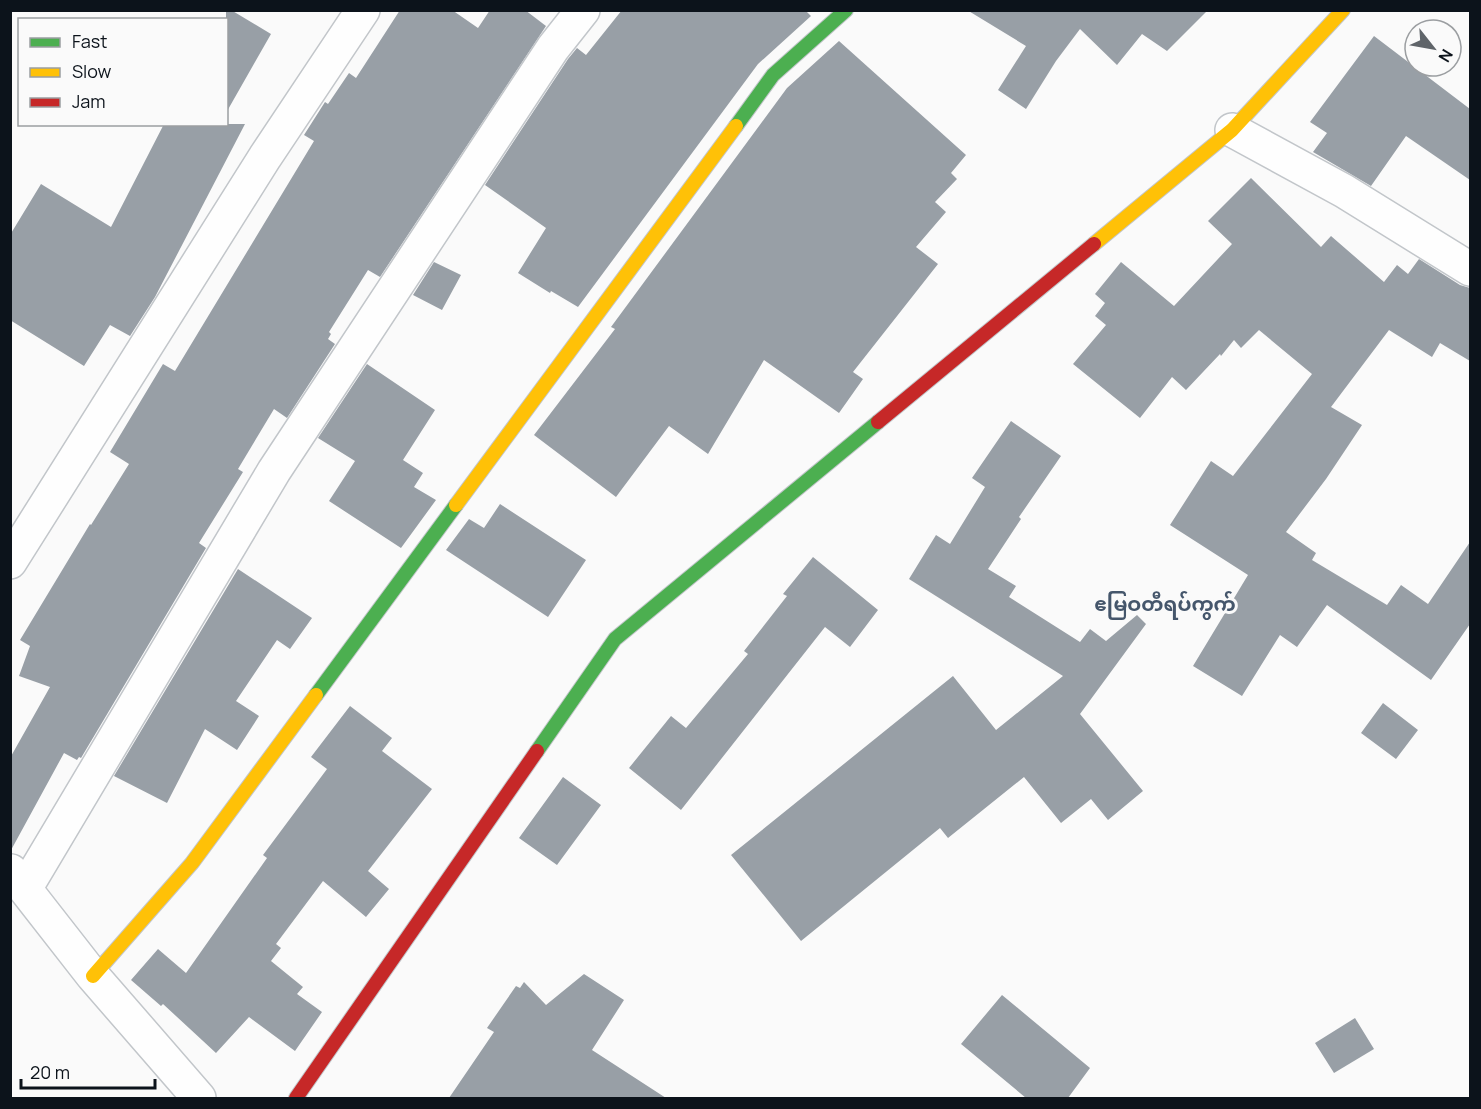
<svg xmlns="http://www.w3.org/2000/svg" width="1481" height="1109" font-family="Manrope,'Noto Sans Myanmar',sans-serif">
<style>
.building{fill:#989fa6}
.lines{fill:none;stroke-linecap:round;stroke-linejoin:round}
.street-casing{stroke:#c2c6ca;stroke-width:36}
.fast-casing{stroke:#c2c6ca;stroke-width:16}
.slow-casing{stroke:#c2c6ca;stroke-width:16}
.jam-casing{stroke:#c2c6ca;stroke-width:16}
.street{stroke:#fefefe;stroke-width:33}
.fast{stroke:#4caf50;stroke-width:14}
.slow{stroke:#ffc107;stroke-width:14}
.jam{stroke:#c62828;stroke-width:14}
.labels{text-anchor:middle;stroke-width:6;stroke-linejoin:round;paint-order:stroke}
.quarter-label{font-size:20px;font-weight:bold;fill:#45566b;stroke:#fafafa}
</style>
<rect width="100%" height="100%" fill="#fafafa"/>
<!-- building -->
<path class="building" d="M226,10H231L271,34L226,113Z
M400,10H452L478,28L490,10H525L546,26L380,277L368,270L329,332L331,334L328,339L335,344L287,418L274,409L238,469L243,472L199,543L206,548L81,758L79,757L77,760L64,753L10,852V758L50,687L19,676L30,646L20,640L90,524L91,525L129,464L110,452L163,364L175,371L314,141L304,135L325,102L328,104L349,73L356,78Z
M622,10H805L811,16L758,64L578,307L551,291L550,293L518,273L546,228L485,185L568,59L577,48L586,55Z
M967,10H1208L1167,51L1142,34L1117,65L1080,29L1056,61L1026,109L998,90L1026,46Z
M1374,36L1470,109V180L1406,136L1371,186L1313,152L1327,133L1310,122Z
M839,41L966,155L951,173L957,179L935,202L946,212L916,247L938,264L853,372L863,379L839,413L764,360L708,454L669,426L616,497L534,435L615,329L611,327L787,88Z
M164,124H245L155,297L130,336L110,325L84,366L10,320V235L41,184L111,227Z
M1251,178L1321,247L1331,236L1384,282L1397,265L1408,274L1419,259L1460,285L1470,288V361L1440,343L1432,357L1389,330L1331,407L1362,425L1326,479L1286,532L1316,553L1312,560L1387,605L1401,585L1428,604L1470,542V624L1431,680L1327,605L1297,647L1280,635L1242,696L1193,666L1248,575L1170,525L1211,461L1233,476L1312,374L1259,330L1241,348L1234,340L1221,356L1220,354L1186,390L1172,377L1140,418L1073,364L1106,325L1095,316L1105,303L1095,294L1121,262L1174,306L1232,244L1208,221Z
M434,262L461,275L442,310L413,295Z
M367,364L435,410L403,460L423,473L414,487L436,500L401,548L329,501L355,461L318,438Z
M1011,421L1061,456L1019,517L1021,519L988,569L1016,586L1009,597L1080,642L1090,629L1106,641L1137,615L1146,624L1080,714L1143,791L1108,820L1091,799L1061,823L1024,777L948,838L940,828L801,941L731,855L953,676L996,730L1063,676L909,579L936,535L950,544L985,487L972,478Z
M500,504L586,560L548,617L446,550L469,519L484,528Z
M813,557L878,610L850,647L825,627L681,810L629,768L671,716L686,728L748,654L744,651L787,596L783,594Z
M238,569L312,618L290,649L277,640L236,701L259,716L237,750L205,729L167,803L114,776Z
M1383,703L1418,730L1396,759L1361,733Z
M350,706L392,738L382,751L432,789L368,871L389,889L366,917L323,881L276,944L281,948L271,961L303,987L297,994L322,1012L295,1051L249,1017L216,1053L163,1004L161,1006L131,980L158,949L186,973L267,858L263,855L327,769L311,757Z
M563,777L601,805L557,865L519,838Z
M584,974L624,1000L592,1050L666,1098H449L494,1032L487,1028L516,986L520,988L524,982L546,1005Z
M1002,995L1090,1068L1068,1098H1026L961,1044Z
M1355,1018L1374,1049L1334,1073L1315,1043Z"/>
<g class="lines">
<defs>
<path id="street" d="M1232,130L1344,191L1470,269
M10,562L265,157L363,10
M11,871L93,976L199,1098
M25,889L274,471L553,48L583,10"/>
<path id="fast" d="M736,126L773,75L846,10
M316,695L456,505
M537,751L615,639L878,422"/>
<path id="slow" d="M1094,244L1232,130L1343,10
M456,505L736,126
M93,976L192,863L316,695"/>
<path id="jam" d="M878,422L1094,244
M296,1098L537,751"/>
</defs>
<!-- street casing -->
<use href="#street" class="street-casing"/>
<!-- fast casing -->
<use href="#fast" class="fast-casing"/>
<!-- slow casing -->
<use href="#slow" class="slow-casing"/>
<!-- jam casing -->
<use href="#jam" class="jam-casing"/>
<!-- street -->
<use href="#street" class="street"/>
<!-- fast -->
<use href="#fast" class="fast"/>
<!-- slow -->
<use href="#slow" class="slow"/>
<!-- jam -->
<use href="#jam" class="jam"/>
</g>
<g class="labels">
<!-- quarter labels -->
<g class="quarter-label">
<text x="1165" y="611">ဧမြဝတီရပ်ကွက်</text>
</g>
</g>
<!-- border -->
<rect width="1481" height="1109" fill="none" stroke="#0c131b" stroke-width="24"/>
<!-- legend -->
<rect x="18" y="18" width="210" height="108" fill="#fafafa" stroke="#9b9ea1" stroke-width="1.5"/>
<rect x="30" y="38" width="30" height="9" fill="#4caf50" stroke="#9b9ea1" stroke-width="1.5"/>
<text x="72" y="48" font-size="18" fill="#0c131b">Fast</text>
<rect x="30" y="68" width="30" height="9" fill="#ffc107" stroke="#9b9ea1" stroke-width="1.5"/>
<text x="72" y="78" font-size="18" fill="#0c131b">Slow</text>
<rect x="30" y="98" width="30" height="9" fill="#c62828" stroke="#9b9ea1" stroke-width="1.5"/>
<text x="72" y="108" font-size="18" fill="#0c131b">Jam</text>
<!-- north arrow -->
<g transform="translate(1433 48) rotate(121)"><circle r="28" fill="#fafafa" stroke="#9b9ea1" stroke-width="1.5"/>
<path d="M0-4.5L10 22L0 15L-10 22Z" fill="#5f6469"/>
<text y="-9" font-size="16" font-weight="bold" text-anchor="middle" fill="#0c131b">N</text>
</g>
<!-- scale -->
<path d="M21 1079v9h134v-9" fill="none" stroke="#0c131b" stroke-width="3"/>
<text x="30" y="1079" font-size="18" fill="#0c131b" stroke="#fafafa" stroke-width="4.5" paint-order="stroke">20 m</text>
</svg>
